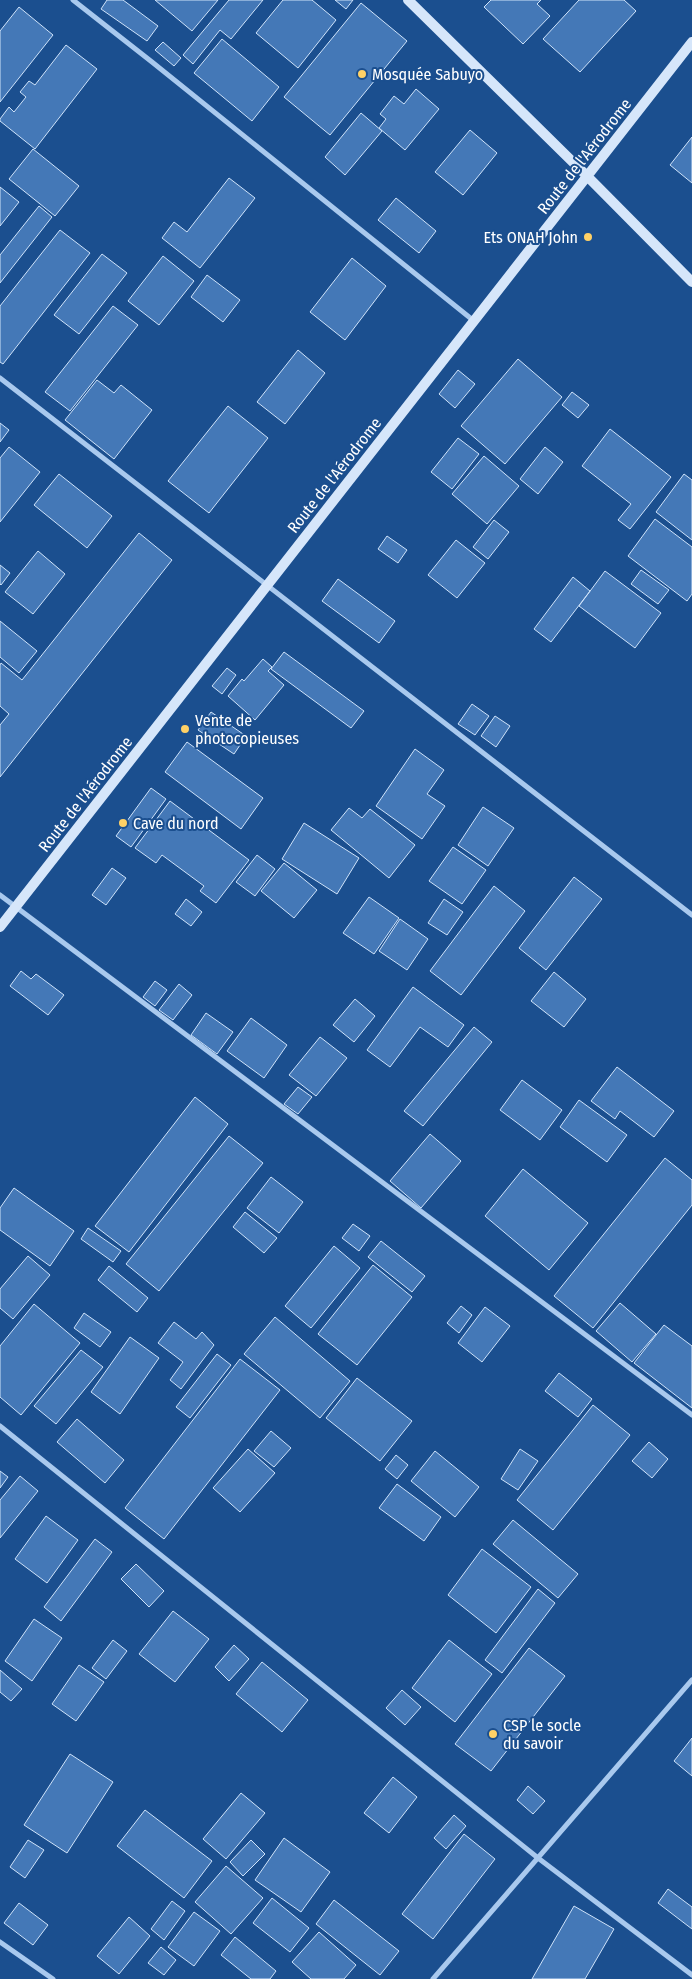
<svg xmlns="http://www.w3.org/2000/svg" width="692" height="1979" font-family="'Fira Sans Condensed',sans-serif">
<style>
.building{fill:#4478b7;stroke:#cfe3fa}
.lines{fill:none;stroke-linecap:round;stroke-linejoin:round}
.street{stroke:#a9c9ee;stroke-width:5}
.secondary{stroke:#d6e6fa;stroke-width:10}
.poi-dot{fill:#ffd166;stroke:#1b4f8f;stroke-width:2}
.labels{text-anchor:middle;stroke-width:4;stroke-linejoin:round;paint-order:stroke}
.poi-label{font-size:16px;fill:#fff;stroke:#1b4f8f;text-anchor:start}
.street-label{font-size:16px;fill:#fff;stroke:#1b4f8f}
</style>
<rect width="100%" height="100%" fill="#1b4f8f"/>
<!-- building -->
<path class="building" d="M107,0H123L158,26L147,41L101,9Z
M155,0H218L192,31Z
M229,0H263L231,39L220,30L193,64L183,55Z
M283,0H312L336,20L298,68L256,33Z
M335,0H353L346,9Z
M491,0H541L537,4L550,16L523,44L484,7Z
M579,0H624L636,11L580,72L543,39Z
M361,3L407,41L330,135L284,97Z
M19,7L53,35L0,102V31Z
M222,39L279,87L252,121L194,73Z
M163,42L181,58L174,66L155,50Z
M66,45L97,69L35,149L0,121V119L9,107L14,112L26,97L20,92L29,81L35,85Z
M416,89L439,109L405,150L379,128L386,119L380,114L394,96L404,104Z
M361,113L382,131L345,175L325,157Z
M470,130L497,153L463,195L435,172Z
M692,137V183L670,165Z
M33,149L79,186L55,216L9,179Z
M229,178L255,198L200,268L162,238L174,222L187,232Z
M0,187L19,202L0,226Z
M396,198L436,231L419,253L378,220Z
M39,206L52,217L0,283V255Z
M60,230L90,253L3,364L0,362V306Z
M102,254L127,273L79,334L54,315Z
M163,256L194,281L159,325L128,301Z
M352,258L386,286L345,340L310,312Z
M207,275L240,300L223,322L191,297Z
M113,306L138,325L70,411L45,392Z
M298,350L325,373L285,424L257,402Z
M518,359L562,397L505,464L461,426Z
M458,370L475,384L455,408L439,394Z
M97,380L114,393L121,385L152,410L114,459L65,420Z
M572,392L589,405L578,418L562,405Z
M228,406L268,438L209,513L168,481Z
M0,423L9,430L0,442Z
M610,429L671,477L630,529L618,520L631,504L582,466Z
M458,438L479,454L452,489L431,472Z
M9,447L40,472L0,522V458Z
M545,447L563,462L538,494L520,479Z
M484,456L519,486L487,524L452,494Z
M59,474L112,516L87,548L34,505Z
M684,474L692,480V540L656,512Z
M655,519L692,547V594L687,601L628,556Z
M494,520L509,532L488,559L473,547Z
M139,533L172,560L0,777V725L9,714L0,706V665L1,663L22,680Z
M387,536L407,550L398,563L378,549Z
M456,540L485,563L457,598L428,575Z
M38,551L65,574L33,614L5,592Z
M0,565L10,573L1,585L0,584Z
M641,570L669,590L658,604L631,584Z
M605,571L661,613L635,648L579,606Z
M573,577L590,591L551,642L534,629Z
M338,579L395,621L379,643L322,601Z
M0,621L37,651L19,673L0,657Z
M284,652L364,711L351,728L271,669Z
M263,659L272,667L268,671L284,685L255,720L228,696L242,679L244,681Z
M227,668L236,675L222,694L212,686Z
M472,704L489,716L475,735L458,724Z
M211,712L246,736L234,754L198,730Z
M495,716L510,726L496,747L481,736Z
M187,742L263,798L241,829L165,772Z
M415,749L444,770L427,794L445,806L422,839L376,806Z
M151,788L166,799L131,847L116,836Z
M170,801L249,860L216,903L200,891L204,886L162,855L156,863L135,848Z
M483,807L514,828L488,866L458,845Z
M349,808L362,818L370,809L415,845L389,878L331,830Z
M304,823L359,858L337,894L282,859Z
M453,847L486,870L462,904L429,881Z
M257,855L275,869L255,896L236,882Z
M284,863L317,890L294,918L261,891Z
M112,868L126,878L106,905L92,895Z
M574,877L602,899L546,970L519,948Z
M494,886L525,911L461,995L430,971Z
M369,897L399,918L374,954L343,933Z
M186,899L202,912L191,926L175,914Z
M444,899L463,912L447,935L428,923Z
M400,919L428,939L407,970L379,951Z
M21,971L31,979L36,974L64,995L48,1015L10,986Z
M554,972L586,999L564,1027L531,1001Z
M155,981L167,990L155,1006L143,997Z
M179,984L192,995L173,1020L159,1010Z
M413,987L464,1025L448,1047L420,1027L390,1067L367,1050Z
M355,999L375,1016L354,1042L333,1025Z
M206,1013L233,1032L217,1054L191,1035Z
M251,1018L287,1045L264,1078L227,1051Z
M474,1027L492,1042L423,1126L404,1111Z
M320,1037L347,1058L316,1096L289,1075Z
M617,1067L674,1111L654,1137L620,1111L615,1119L591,1101Z
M522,1080L562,1110L540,1140L500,1110Z
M298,1087L312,1097L298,1114L284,1104Z
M195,1097L228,1124L129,1252L95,1226Z
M579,1100L627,1135L607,1162L560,1127Z
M430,1134L461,1161L421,1208L390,1181Z
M229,1136L263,1163L159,1291L126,1264Z
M665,1158L692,1180V1205L593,1328L554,1296Z
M523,1169L588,1223L549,1270L485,1216Z
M271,1177L303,1202L279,1233L247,1208Z
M14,1188L74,1231L50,1266L0,1230V1208Z
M245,1212L277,1238L264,1253L233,1227Z
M353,1224L370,1236L359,1251L342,1238Z
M88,1228L121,1251L113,1262L81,1239Z
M381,1241L425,1276L412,1292L368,1257Z
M334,1246L360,1268L311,1328L285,1306Z
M28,1256L50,1275L13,1319L0,1308V1289Z
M373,1265L412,1297L357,1365L318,1334Z
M109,1266L148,1298L137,1312L98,1280Z
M620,1303L656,1334L632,1362L596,1331Z
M34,1304L80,1343L21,1415L0,1397V1346Z
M461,1306L472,1315L459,1333L447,1323Z
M485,1307L510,1326L482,1362L458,1343Z
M84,1313L111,1332L100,1347L74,1328Z
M275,1317L350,1381L320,1418L244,1354Z
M174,1322L196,1339L202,1332L214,1345L181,1389L170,1380L183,1362L158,1343Z
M664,1325L692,1346V1408L634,1363Z
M130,1337L159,1358L120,1414L91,1392Z
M81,1350L103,1367L56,1424L34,1406Z
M217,1354L231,1365L190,1418L176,1407Z
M240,1359L280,1390L164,1539L125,1508Z
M559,1373L592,1399L578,1417L545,1391Z
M357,1378L412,1421L380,1461L326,1418Z
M593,1405L630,1435L553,1530L517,1500Z
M77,1419L124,1460L105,1483L57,1442Z
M271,1431L291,1448L274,1467L254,1451Z
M649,1442L668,1459L652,1478L632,1461Z
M248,1449L275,1473L240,1512L213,1488Z
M520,1449L538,1461L518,1490L501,1479Z
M435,1451L479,1487L455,1517L411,1481Z
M396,1455L408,1465L397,1479L385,1469Z
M0,1471L8,1477L0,1488Z
M20,1476L38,1491L0,1538V1500Z
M397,1484L441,1517L424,1541L379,1508Z
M46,1516L78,1540L47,1583L15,1559Z
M513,1520L578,1574L558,1598L493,1544Z
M95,1539L112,1552L61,1621L44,1607Z
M482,1549L531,1587L496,1633L448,1595Z
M136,1564L164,1591L149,1607L121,1579Z
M538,1589L555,1603L502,1673L485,1660Z
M173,1611L209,1639L175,1682L139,1654Z
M34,1619L62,1638L32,1681L5,1661Z
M113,1640L127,1651L106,1679L92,1668Z
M449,1640L492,1674L455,1722L412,1688Z
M234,1645L249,1659L229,1681L215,1667Z
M529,1648L565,1676L491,1771L455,1744Z
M262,1662L308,1700L282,1732L236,1694Z
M79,1665L104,1682L76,1721L52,1704Z
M0,1670L22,1689L11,1701L0,1692Z
M402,1690L421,1707L405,1725L386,1708Z
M692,1738V1776L674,1761Z
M70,1754L113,1782L67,1853L24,1825Z
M393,1777L417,1797L389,1833L364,1813Z
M528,1786L545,1801L533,1814L517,1800Z
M241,1793L265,1813L226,1859L203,1839Z
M145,1810L212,1861L184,1898L117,1846Z
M454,1815L466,1826L446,1849L434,1838Z
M464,1834L495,1859L433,1939L402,1914Z
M284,1838L330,1872L301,1912L255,1880Z
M28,1840L44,1850L25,1878L10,1867Z
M251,1840L265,1854L243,1876L230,1862Z
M226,1866L263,1898L231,1934L195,1902Z
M668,1889L692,1907V1929L658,1903Z
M272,1898L309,1928L290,1952L253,1923Z
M334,1900L399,1951L380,1975L316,1924Z
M172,1901L185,1911L164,1940L151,1929Z
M19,1903L48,1925L33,1945L4,1923Z
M574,1906L614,1929L585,1979H532Z
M194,1912L220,1931L194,1966L168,1947Z
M129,1917L150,1936L119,1974L97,1956Z
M319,1932L356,1965L344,1979H311L292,1962Z
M235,1937L276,1971L270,1979H251L221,1955Z
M161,1947L176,1960L164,1975L148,1963Z"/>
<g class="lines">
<!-- street -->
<path class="street" d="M73,0L152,62L474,321
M0,378L692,915
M0,895L692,1415
M0,1426L538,1858L692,1975
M0,1942L53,1979
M433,1979L692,1680"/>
<!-- secondary -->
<path class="secondary" d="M408,0L587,176L692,282
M0,927L692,42"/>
</g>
<!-- markers -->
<g class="poi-dot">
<circle cx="362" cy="74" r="5"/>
<circle cx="588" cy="237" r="5"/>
<circle cx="185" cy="729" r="5"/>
<circle cx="123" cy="823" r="5"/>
<circle cx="493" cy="1734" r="5"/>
</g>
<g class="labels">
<!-- poi labels -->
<g class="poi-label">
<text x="372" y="80">Mosquée Sabuyo</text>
<text x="578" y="243" text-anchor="end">Ets ONAH John</text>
<text x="195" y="726">Vente de<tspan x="195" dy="18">photocopieuses</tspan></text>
<text x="133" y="829">Cave du nord</text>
<text x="503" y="1731">CSP le socle<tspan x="503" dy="18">du savoir</tspan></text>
</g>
<!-- street labels -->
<g class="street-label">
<text transform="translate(584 156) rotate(-52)" y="6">Route de l'Aérodrome</text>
<text transform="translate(334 475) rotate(-52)" y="6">Route de l'Aérodrome</text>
<text transform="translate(85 794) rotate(-52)" y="6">Route de l'Aérodrome</text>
</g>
</g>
</svg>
